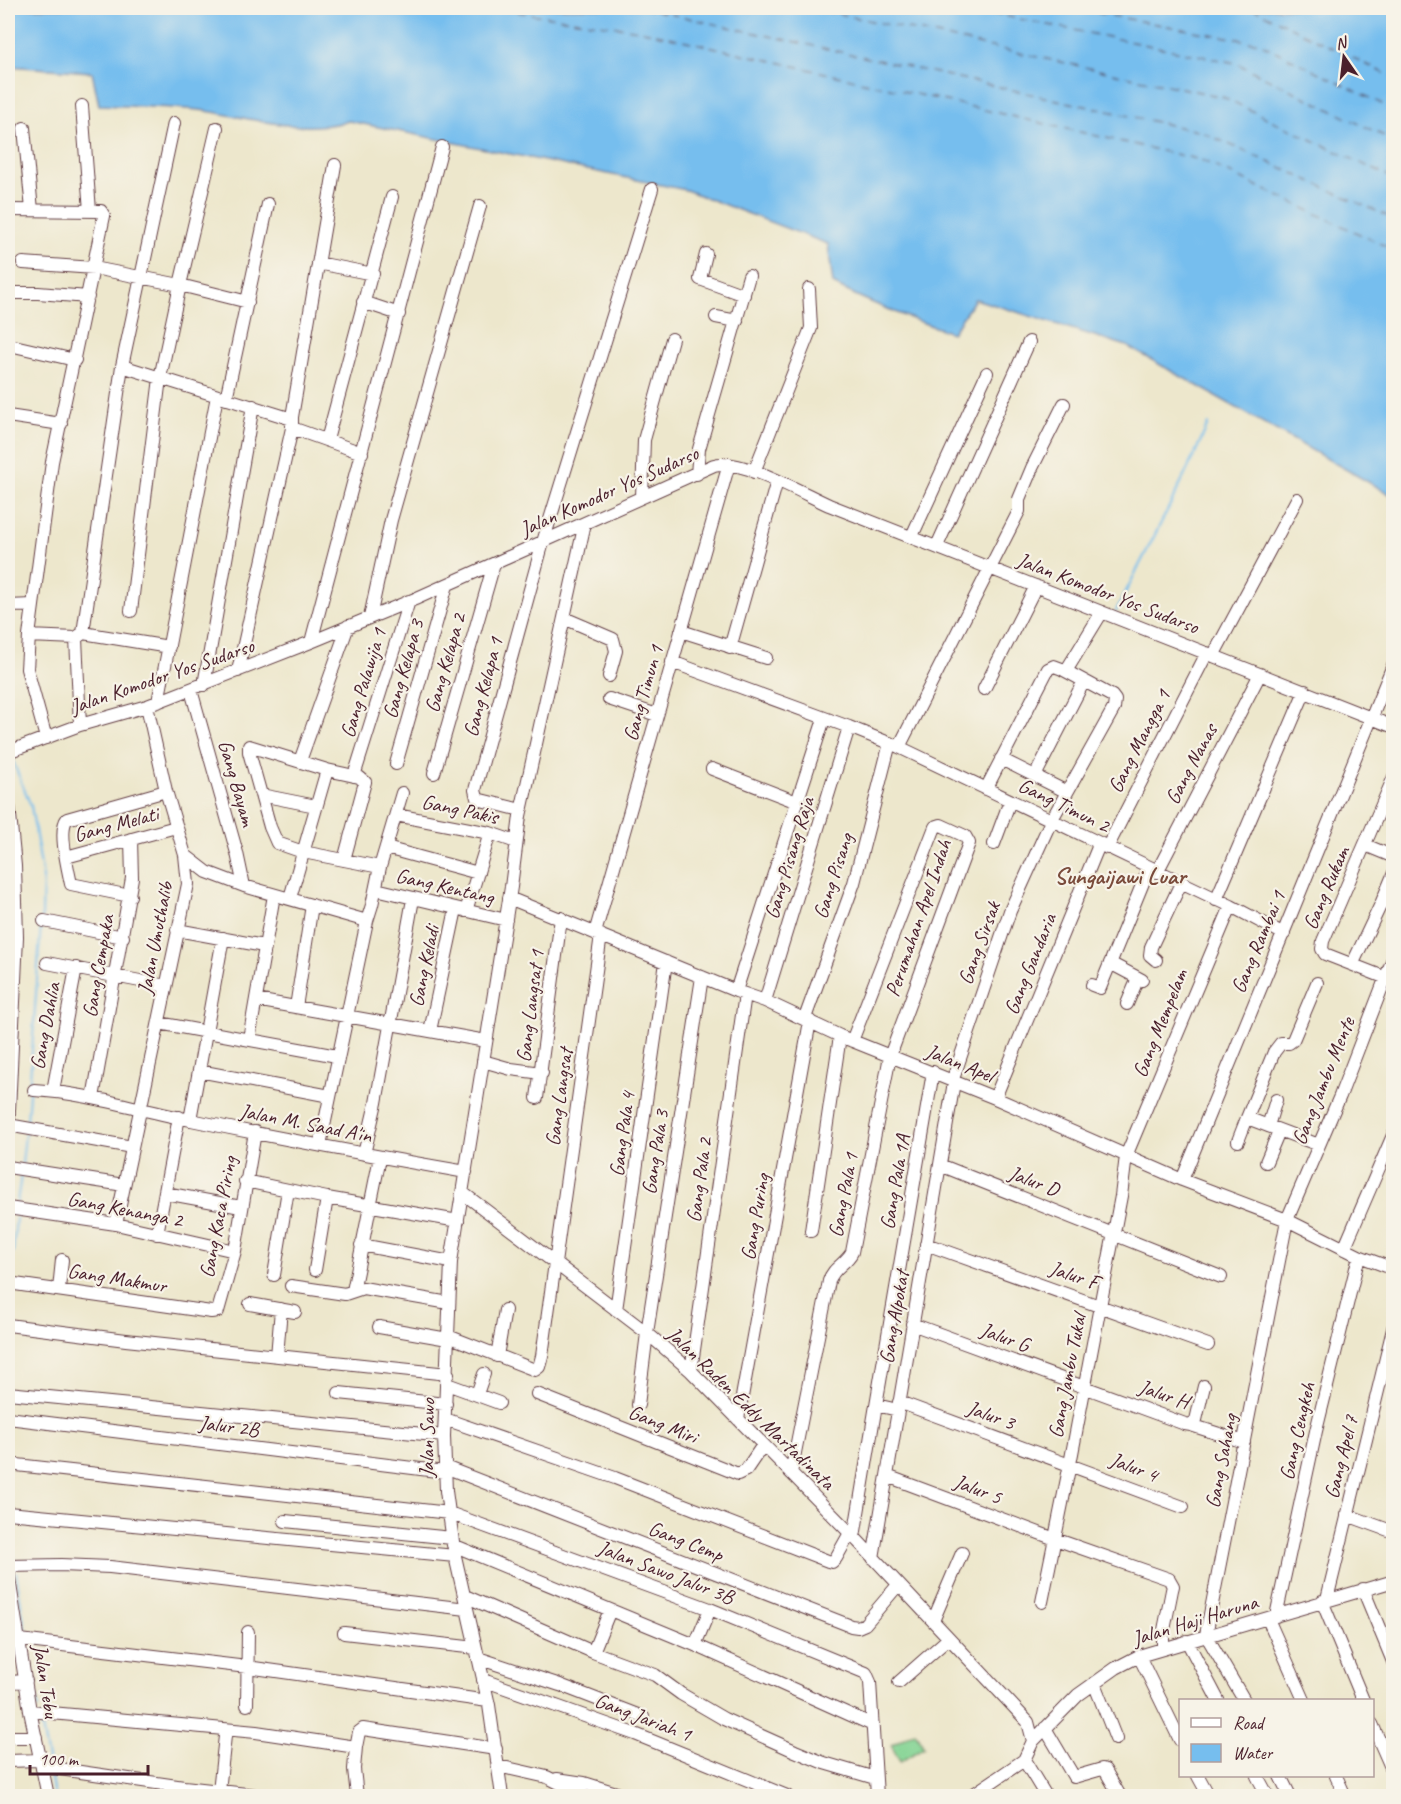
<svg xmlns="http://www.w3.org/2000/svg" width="1401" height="1804" font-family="Caveat,sans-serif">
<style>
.pitch{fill:#85d494;stroke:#687a60;stroke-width:1.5}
.water{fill:#76beee;stroke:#606e8c;stroke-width:1.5}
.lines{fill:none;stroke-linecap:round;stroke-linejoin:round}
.stream{stroke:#76beee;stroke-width:2}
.ferry{stroke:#574f66;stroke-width:1.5;stroke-dasharray:8 6;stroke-linecap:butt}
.minor-casing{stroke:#623d43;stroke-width:14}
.minor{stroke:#fff;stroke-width:12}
.labels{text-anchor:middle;stroke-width:4.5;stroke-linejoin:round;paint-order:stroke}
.street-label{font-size:21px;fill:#4a1f2b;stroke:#f7f3e8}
.quarter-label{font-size:24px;font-weight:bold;fill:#7a4b3b;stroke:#f7f3e8}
</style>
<rect width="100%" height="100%" fill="#f7f3e8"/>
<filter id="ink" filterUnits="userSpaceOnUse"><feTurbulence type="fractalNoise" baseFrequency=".0167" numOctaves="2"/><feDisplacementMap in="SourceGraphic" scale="12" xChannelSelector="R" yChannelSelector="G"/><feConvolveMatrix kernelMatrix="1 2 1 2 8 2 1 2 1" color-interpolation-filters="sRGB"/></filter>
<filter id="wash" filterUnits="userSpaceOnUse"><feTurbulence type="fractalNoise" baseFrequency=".008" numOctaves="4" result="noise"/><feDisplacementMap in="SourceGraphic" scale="24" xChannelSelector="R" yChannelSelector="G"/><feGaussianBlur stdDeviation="1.35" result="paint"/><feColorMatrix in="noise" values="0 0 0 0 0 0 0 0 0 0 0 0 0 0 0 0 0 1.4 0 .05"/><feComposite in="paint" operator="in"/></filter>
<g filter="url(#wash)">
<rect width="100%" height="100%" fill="#ede7cc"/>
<!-- pitch -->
<path class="pitch" d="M915,1732L924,1747L900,1762L891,1745Z"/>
<!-- water -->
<path class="water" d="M8,8H1393V496L1127,346L975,299L952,333C911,319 871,304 833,284L828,244L686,190L349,121C299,135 249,117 199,110C166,106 132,107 99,105L92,72L8,66Z"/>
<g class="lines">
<!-- stream -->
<path class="stream" d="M1116,611C1147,549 1181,488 1208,424
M10,754L31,806L43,878L42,918
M27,1122L41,923
M22,1164L25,1134
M17,1202L21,1176
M13,1252L16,1218
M8,1309V1298
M9,1518L14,1560
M16,1572L26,1637
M27,1646L38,1708
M40,1717L49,1764
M50,1773L54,1796"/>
<!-- ferry -->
<path class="ferry" d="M490,8L639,30L1201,160L1394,250
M643,8L1202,132L1394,219
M811,8L1223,97L1394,179
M965,8L1236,63L1394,141
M1070,8L1259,43L1394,110
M1252,8L1394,78"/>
</g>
</g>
<g filter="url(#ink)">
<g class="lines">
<defs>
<path id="minor" d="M82,106L90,211
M24,128L32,210
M8,210L101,211L104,216L52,462L29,636L27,669L46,738
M706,254L700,279L744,295
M23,263L94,268L180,285L248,302
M318,263L373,274
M8,293H38L88,297
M363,302L399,314
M716,317L737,321
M14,346L75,360
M122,366L292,419
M226,399L268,204
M8,416L61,424
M292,428L362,453
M327,440L392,197
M754,472L811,328L809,289
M697,474L699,449L749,276
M642,497L644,440L672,339
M912,536L987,373
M937,546L1029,342
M8,606L33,605
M131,611L160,378L180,285L217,128
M370,617L391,520L480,206
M564,618L613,639L616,651L609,676
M681,631L766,658
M83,633L169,647
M29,636L76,638
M311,642L442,147
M730,648L777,481
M1213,656L1297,499
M672,662L849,727L899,747L1231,906L1284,934
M238,671L292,428V417L335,165
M1066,671L1102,612
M204,685L253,406
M984,689L1036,586
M191,690L237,853L244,886
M609,699L657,715
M158,702L217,396
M80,725L76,638L83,633L122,366L174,123
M899,747L1019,511V499L1032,468L1064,404
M8,752L80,725L147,706L311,642L415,599L714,465C742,458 802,493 829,505L1394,727
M1001,759L1067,792
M300,761L348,626
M396,764L447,585
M712,769L797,802
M327,770L359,777L365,782L344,860
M434,773L494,564
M354,776L409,601
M1035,776L1084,681
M1394,777L1323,941L1322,949L1325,954L1394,981
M8,795L15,866L17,937L8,1133
M261,795L316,806
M521,810L481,800L477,798L475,790L543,542L652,189
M396,815L490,833L516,842
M994,844L1010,801
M1365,845L1394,857
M386,848L478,873
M1107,848L1207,653
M185,855L207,872L244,886L367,921
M66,857L176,827
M1157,872L1260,674
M376,889L506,920
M130,896L71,884C68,869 58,830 67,819L166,791
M290,898L327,770L249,746V752L270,827L277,843L303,852L380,867
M509,898L736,991L765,1001L840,1036L995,1098L1182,1180L1287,1220L1359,1256L1394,1269
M1216,900L1305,691
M466,911L490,833
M44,921L123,937
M177,930L264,946
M595,933L729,464
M1156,960L1150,955L1151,947L1181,883
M47,963L166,986
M1110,963L1142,980
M1353,963L1381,904L1394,873
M1317,983L1293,1040L1289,1043H1281L1274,1052L1247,1118L1319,1145
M1092,985L1100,988L1149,868
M736,991L824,719
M256,1000L486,1041
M765,1001L849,727
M1127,1004L1138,978
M296,1007L312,905
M805,1018L854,883L890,743
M159,1023L337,1056
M430,1031L456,909
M249,1039L274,895
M483,1061L511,1069L542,1073
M199,1071L330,1096
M952,1082L1010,911L1051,821L1114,708L1115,700L1112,696L1062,669L1054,666L1048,669L986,789
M34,1090C87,1093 139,1110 191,1120C282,1139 374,1156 466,1172
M53,1091L76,968
M93,1098L132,878L131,839
M537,1098L561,918
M995,1098L1099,845
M190,1120L223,938
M8,1125L132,1147
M1268,1126L1276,1100
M1238,1141L1247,1118
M320,1145L367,921L372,905L380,867L402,793
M364,1154L376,1103L413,899
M1266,1162L1279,1131
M940,1165L1221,1277
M8,1167L124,1185
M1182,1180L1394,663
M245,1181L327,1198L458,1221
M165,1193L241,1207
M463,1193L647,1333L691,1371L854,1537L1028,1722L1033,1741L1024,1760L971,1796
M8,1208L116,1224L235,1251
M116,1224L188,884L185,855L166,791L147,706
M811,1231L840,1036
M157,1234L179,1117
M926,1244L1208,1345
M361,1245L451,1262
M1344,1249L1394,1133
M315,1270L327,1198
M274,1275L288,1190
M8,1283L211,1312L218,1311L235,1251L255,1132
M291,1286L345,1294L363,1288L449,1303
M59,1289L62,1260
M353,1291L380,1157
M250,1304L295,1312
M616,1310L666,962
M912,1324L1185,1424L1191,1425L1196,1420L1204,1386
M8,1325L126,1340L448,1374
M379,1327L448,1339
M448,1336L535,1370L539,1367L542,1356L601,935
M277,1356L281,1309
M497,1356L505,1310
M691,1371L745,994
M447,1384L499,1403
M8,1393L444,1436
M339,1393L446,1404
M477,1394L484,1374
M537,1394L738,1474L746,1470L763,1445
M899,1402L1183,1507
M638,1405L647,1333L702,977
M876,1405L933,1072
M8,1418L445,1472
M445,1419L615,1478L828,1561L832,1562L836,1558L850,1533
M738,1419L810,1021
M1191,1425L1244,1442
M8,1464L449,1513L710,1609L866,1673L870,1682L877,1796
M445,1467L851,1626L858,1627L865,1624L898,1585
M791,1473L829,1281C833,1267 846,1264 852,1252L890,1056L969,843L965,836L941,825L935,827L852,1041
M887,1476L1055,1539L1169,1579L1173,1586L1172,1590L1163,1635V1647
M8,1513L455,1556
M1347,1515L1394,1532
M285,1521L452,1538
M854,1537L876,1405L898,1410
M453,1545L695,1645L873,1725
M873,1558L954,1082
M8,1566L61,1565L110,1567L467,1609
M8,1572L30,1711L48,1796
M1363,1589L1394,1664
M465,1596L593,1652L655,1675L681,1694L724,1719L795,1751L824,1763L875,1778
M1327,1599L1394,1325
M1322,1601L1363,1700
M1042,1602L1070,1464L1121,1196L1126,1156L1231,906
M1276,1616L1316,1431L1359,1256
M1268,1619L1304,1700
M933,1621L962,1553
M344,1633L476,1648
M20,1640L247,1667L488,1701
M1187,1641L1218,1700
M695,1645L710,1609
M593,1652L610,1610
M1139,1656L1180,1740
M478,1658L560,1685L643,1717
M483,1680L635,1734L787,1796
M8,1682L26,1681
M899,1682L949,1638
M1094,1683L1116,1739
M1244,1700L1206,1635L1287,1220L1340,1096L1394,956
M247,1705L248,1632
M30,1711L256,1732L356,1747L359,1732L363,1729L496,1749
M1372,1724L1394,1774
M1045,1728L1074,1777L1102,1769L1105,1770L1120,1796
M8,1737H36
M1033,1741L1078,1695L1116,1668L1139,1656L1394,1581
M356,1747L354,1769L357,1796
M1024,1760L1046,1796
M8,1761L40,1760
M498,1766L547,1777L585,1796
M42,1769L53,1768L184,1787L265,1796
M1198,1776L1209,1796
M1257,1776L1268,1796
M1280,1776L1290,1796
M1336,1776L1345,1796
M557,1779L584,1783L626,1796
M219,1791L225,1736
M502,1796L489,1705L455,1556L446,1491L444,1436L451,1262L511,887L520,816L585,523"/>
</defs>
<!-- minor casing -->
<use href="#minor" class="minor-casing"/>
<!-- minor -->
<use href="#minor" class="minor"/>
</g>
</g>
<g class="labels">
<!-- street labels -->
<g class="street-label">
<text transform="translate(609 491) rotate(-24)" y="7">Jalan Komodor Yos Sudarso</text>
<text transform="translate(1108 593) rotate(21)" y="7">Jalan Komodor Yos Sudarso</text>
<text transform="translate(445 663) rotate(-74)" y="7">Gang Kelapa 2</text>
<text transform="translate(403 669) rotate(-74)" y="7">Gang Kelapa 3</text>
<text transform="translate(162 676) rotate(-19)" y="7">Jalan Komodor Yos Sudarso</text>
<text transform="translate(363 683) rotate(-73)" y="7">Gang Palawija 1</text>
<text transform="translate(483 687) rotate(-75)" y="7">Gang Kelapa 1</text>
<text transform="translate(643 693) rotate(-74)" y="7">Gang Timun 1</text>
<text transform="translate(1139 741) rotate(-63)" y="7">Gang Mangga 1</text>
<text transform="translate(1191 764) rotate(-62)" y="7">Gang Nanas</text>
<text transform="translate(237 783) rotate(74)" y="7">Gang Bayam</text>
<text transform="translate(1064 805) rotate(26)" y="7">Gang Timun 2</text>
<text transform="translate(460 809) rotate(12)" y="7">Gang Pakis</text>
<text transform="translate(116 824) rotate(-15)" y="7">Gang Melati</text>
<text transform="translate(789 858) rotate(-73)" y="7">Gang Pisang Raja</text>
<text transform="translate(833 876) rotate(-72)" y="7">Gang Pisang</text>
<text transform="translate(445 886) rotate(13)" y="7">Gang Kentang</text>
<text transform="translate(1326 888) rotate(-67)" y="7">Gang Rukam</text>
<text transform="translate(918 918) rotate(-71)" y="7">Perumahan Apel Indah</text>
<text transform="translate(155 938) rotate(-79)" y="7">Jalan Umuthalib</text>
<text transform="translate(1258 942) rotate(-67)" y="7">Gang Rambai 1</text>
<text transform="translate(979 943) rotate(-70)" y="7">Gang Sirsak</text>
<text transform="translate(1030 964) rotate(-68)" y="7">Gang Gandaria</text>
<text transform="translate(98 966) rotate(-80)" y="7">Gang Cempaka</text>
<text transform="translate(424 966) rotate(-78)" y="7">Gang Keladi</text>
<text transform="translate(530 1006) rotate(-83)" y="7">Gang Langsat 1</text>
<text transform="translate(1160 1023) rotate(-68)" y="7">Gang Mempelam</text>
<text transform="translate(45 1026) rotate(-79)" y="7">Gang Dahlia</text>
<text transform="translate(960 1063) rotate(22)" y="7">Jalan Apel</text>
<text transform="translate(1323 1081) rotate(-68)" y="7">Gang Jambu Mente</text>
<text transform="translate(559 1097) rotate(-82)" y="7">Gang Langsat</text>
<text transform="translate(306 1123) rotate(11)" y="7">Jalan M. Saad A'in</text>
<text transform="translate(622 1134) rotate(-82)" y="7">Gang Pala 4</text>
<text transform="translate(655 1152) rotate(-81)" y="7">Gang Pala 3</text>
<text transform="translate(699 1180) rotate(-82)" y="7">Gang Pala 2</text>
<text transform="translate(1034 1181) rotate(21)" y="7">Jalur D</text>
<text transform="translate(895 1182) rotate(-80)" y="7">Gang Pala 1A</text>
<text transform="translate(843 1195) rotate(-79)" y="7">Gang Pala 1</text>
<text transform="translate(125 1209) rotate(11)" y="7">Gang Kenanga 2</text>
<text transform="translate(218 1217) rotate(-79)" y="7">Gang Kaca Piring</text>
<text transform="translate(755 1217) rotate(-80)" y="7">Gang Puring</text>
<text transform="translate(1074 1275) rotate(19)" y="7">Jalur F</text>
<text transform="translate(117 1278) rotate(9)" y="7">Gang Makmur</text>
<text transform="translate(894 1317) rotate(-80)" y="7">Gang Alpokat</text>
<text transform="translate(1005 1337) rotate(20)" y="7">Jalur G</text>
<text transform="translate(1067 1376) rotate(-79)" y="7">Gang Jambu Tukal</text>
<text transform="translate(1164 1394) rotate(19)" y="7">Jalur H</text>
<text transform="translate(751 1408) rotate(44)" y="7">Jalan Raden Eddy Martadinata</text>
<text transform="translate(991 1415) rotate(20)" y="7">Jalur 3</text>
<text transform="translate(663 1424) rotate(22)" y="7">Gang Miri</text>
<text transform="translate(229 1426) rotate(7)" y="7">Jalur 2B</text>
<text transform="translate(1297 1431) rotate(-77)" y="7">Gang Cengkeh</text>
<text transform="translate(427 1438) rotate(-89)" y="7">Jalan Sawo</text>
<text transform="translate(1341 1457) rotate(-76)" y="7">Gang Apel 7</text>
<text transform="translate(1221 1461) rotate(-79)" y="7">Gang Sahang</text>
<text transform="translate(1134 1467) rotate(21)" y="7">Jalur 4</text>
<text transform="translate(978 1489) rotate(21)" y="7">Jalur 5</text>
<text transform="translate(686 1541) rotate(21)" y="7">Gang Cemp</text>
<text transform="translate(666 1572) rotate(21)" y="7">Jalan Sawo Jalur 3B</text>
<text transform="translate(1195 1620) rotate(-17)" y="7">Jalan Haji Haruna</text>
<text transform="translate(46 1681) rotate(81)" y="7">Jalan Tebu</text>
<text transform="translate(643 1717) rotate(21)" y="7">Gang Jariah 1</text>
</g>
<!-- quarter labels -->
<g class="quarter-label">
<text x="1120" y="884">Sungaijawi Luar</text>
</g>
</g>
<!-- margin -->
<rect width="1401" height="1804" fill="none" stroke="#f7f3e8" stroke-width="30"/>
<!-- legend -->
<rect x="1179" y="1699" width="195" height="78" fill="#f7f3e8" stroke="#b29e9c" stroke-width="1.5"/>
<rect x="1191" y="1718" width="30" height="9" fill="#ffffff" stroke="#b29e9c" stroke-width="1.5"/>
<text x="1233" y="1729" font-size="18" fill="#4a1f2b">Road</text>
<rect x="1191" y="1744" width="30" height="18" fill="#76beee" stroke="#b29e9c" stroke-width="1.5"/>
<text x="1233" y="1759" font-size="18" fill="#4a1f2b">Water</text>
<!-- north arrow -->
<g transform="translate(1344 57) rotate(346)" stroke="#f7f3e8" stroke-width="4.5" paint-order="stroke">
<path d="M0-4.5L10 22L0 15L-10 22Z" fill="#4a1f2b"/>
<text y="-9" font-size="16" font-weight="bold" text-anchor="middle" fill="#4a1f2b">N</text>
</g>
<!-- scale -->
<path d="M30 1765v9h118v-9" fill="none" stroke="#4a1f2b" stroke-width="3"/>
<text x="39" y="1765" font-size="18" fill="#4a1f2b" stroke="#f7f3e8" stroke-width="4.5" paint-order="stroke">100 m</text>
</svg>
